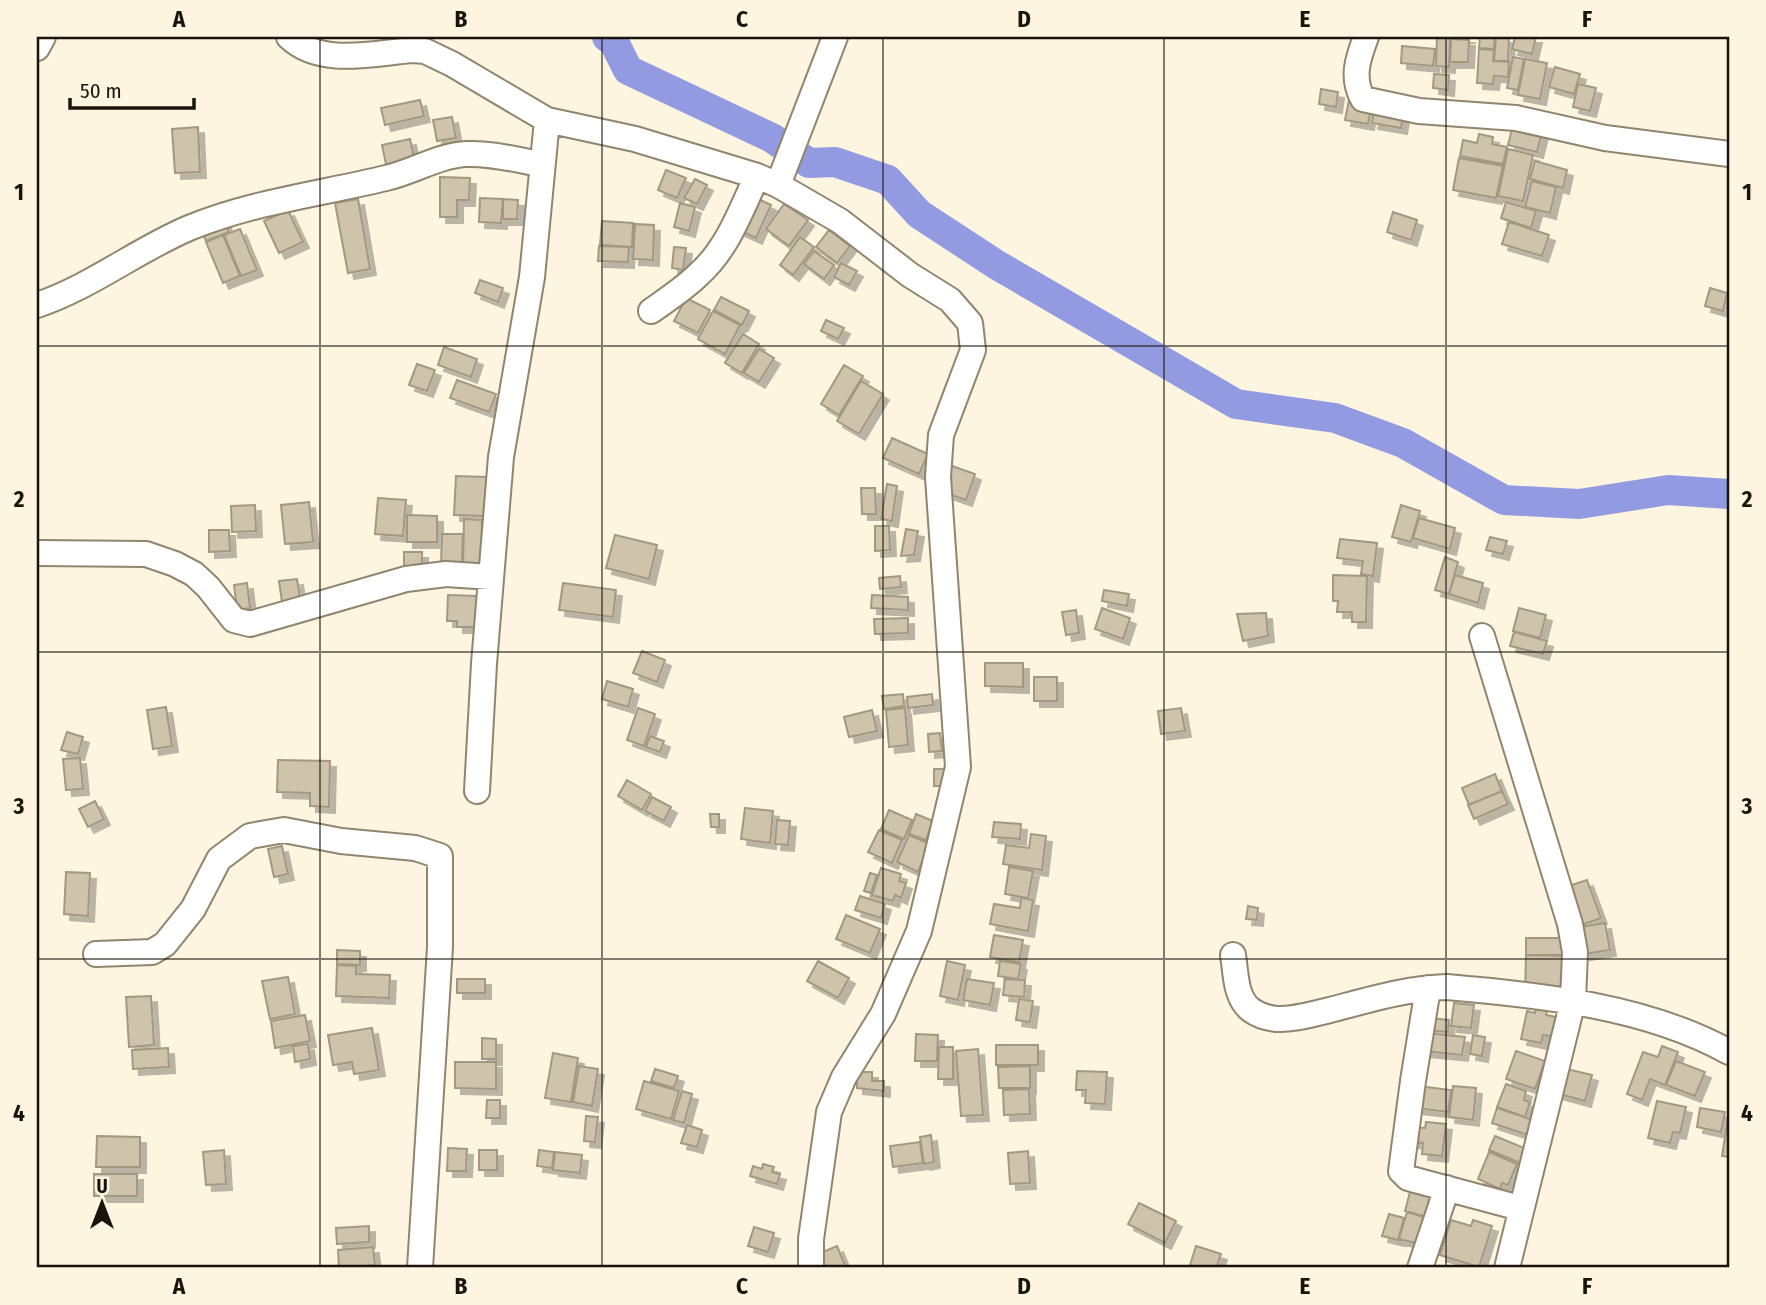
<svg xmlns="http://www.w3.org/2000/svg" width="1766" height="1305" font-family="'Fira Sans Condensed',sans-serif">
<style>
.lines{fill:none;stroke-linecap:round;stroke-linejoin:round}
.river{stroke:#929be1;stroke-width:30}
.building{fill:#cfc3ab;stroke:#a39881;stroke-width:2;filter:url(#shadow)}
.minor-casing{stroke:#90856e;stroke-width:28}
.minor{stroke:#fff;stroke-width:24}
.grid{fill:none;stroke:#19150c;stroke-width:2;stroke-opacity:0.55}
.neatline{fill:none;stroke:#19150c;stroke-width:2.5}
.grid-label{font-size:23px;text-anchor:middle;font-weight:bold;fill:#19150c}
</style>
<defs>
<filter id="shadow"><feDropShadow dx="6" dy="6" stdDeviation="0" flood-color="#0004"/></filter>
</defs>
<rect width="100%" height="100%" fill="#fef5e1"/>
<g class="lines">
<!-- river -->
<path class="river" d="M607,37L614,42L628,70L772,138L809,163L835,162L888,180L919,214L997,265L1236,404L1335,418L1403,443L1504,500L1579,504L1668,490L1729,494"/>
</g>
<!-- building -->
<path class="building" d="M1437,37H1470H1450L1449,67L1436,66Z
M1480,37H1495L1494,49L1479,48Z
M1496,37H1509L1508,61H1494Z
M1515,37H1536L1532,54L1512,49Z
M1451,39L1469,40L1468,62H1450Z
M1402,46L1435,49L1433,66L1401,63Z
M1479,49L1494,50L1493,61L1509,62L1508,77L1494,76L1493,84L1477,83Z
M1513,57L1524,59L1518,90L1507,88Z
M1525,59L1547,63L1540,99L1518,95Z
M1555,67L1580,74L1574,94L1549,87Z
M1434,74L1449,75L1448,90L1433,88Z
M1578,84L1596,88L1590,111L1573,107Z
M1321,89L1338,92L1336,107L1319,104Z
M420,100L424,116L385,125L381,108Z
M1349,100L1372,104L1368,124L1345,120Z
M1375,106L1404,111L1401,128L1372,123Z
M452,117L456,138L437,141L433,120Z
M1514,121L1543,128L1537,152L1508,145Z
M198,127L200,172L175,173L172,129Z
M1479,134L1493,137L1492,144L1507,147L1503,164L1460,156L1463,140L1477,143Z
M410,139L415,163L387,169L382,145Z
M1508,149L1533,155L1523,201L1498,196Z
M1459,158L1503,166L1496,198L1453,190Z
M1535,161L1567,170L1563,188L1530,179Z
M666,170L686,178L677,198L658,190Z
M440,177L470,178L469,200H457V217H440Z
M695,179L707,185L697,204L684,198Z
M1532,181L1556,187L1550,213L1525,207Z
M754,197L771,205L756,238L739,230Z
M480,198L503,199L501,223L479,222Z
M358,199L370,269L348,273L335,203Z
M503,199L518,200L517,219H503Z
M1506,202L1536,211L1531,228L1501,218Z
M680,203L695,207L689,231L674,227Z
M784,204L808,220L789,246L766,229Z
M288,210L303,242L279,253L264,221Z
M1393,212L1417,220L1411,240L1387,232Z
M224,220L229,232L206,241L201,229Z
M602,221L633,223L632,247L600,245Z
M1509,222L1549,235L1542,256L1502,244Z
M635,224L654,225L653,260L633,259Z
M240,229L257,270L241,276L224,235Z
M829,230L850,246L837,263L816,247Z
M223,235L240,276L223,283L206,242Z
M800,237L814,247L793,275L780,265Z
M599,246L629,247L628,262L598,261Z
M674,247L686,248L683,270L672,268Z
M814,251L834,265L824,279L804,264Z
M841,263L857,271L849,285L834,277Z
M480,280L503,288L498,302L475,293Z
M1710,288L1727,293L1723,311L1705,306Z
M721,297L749,311L742,325L714,310Z
M686,298L710,310L698,333L674,321Z
M713,311L740,325L725,354L698,339Z
M826,320L844,328L838,339L821,331Z
M743,334L759,344L742,373L725,363Z
M444,347L477,359L471,377L438,365Z
M759,349L774,358L759,382L744,373Z
M417,364L435,370L427,391L409,385Z
M844,365L863,376L839,415L821,404Z
M457,380L496,394L489,412L450,398Z
M861,381L883,394L859,434L837,421Z
M892,438L928,454L919,474L883,458Z
M952,466L975,474L966,500L943,492Z
M456,476L487,477L485,516L454,515Z
M887,484L897,486L892,521L881,519Z
M861,488H875L876,514H862Z
M378,498L406,500L403,536L375,534Z
M309,502L313,542L285,544L281,505Z
M255,505L256,531L232,532L231,506Z
M1401,505L1420,511L1411,542L1392,537Z
M407,515L437,516V542H407Z
M1419,518L1455,528L1450,549L1413,538Z
M464,519L482,520L481,567H463Z
M875,526H889L890,550L875,551Z
M906,529L918,531L914,555L901,556Z
M209,530H229L230,551L209,552Z
M442,534H463L462,566L441,565Z
M615,535L657,545L649,579L606,568Z
M1490,537L1507,541L1503,554L1486,550Z
M1340,539L1377,543L1373,576L1361,574L1363,561L1337,558Z
M404,552H422V571L404,570Z
M1445,557L1458,562L1449,594L1435,590Z
M1333,575L1367,576L1366,622H1352V612H1337L1338,601H1333Z
M1455,575L1483,583L1478,603L1449,594Z
M900,576L901,587L880,589L879,578Z
M297,579L300,599L282,602L279,581Z
M247,583L250,608L237,610L234,585Z
M563,583L616,590L613,617L559,610Z
M1104,590L1129,594L1127,606L1102,601Z
M448,595L477,596L476,627H457V621H447Z
M872,595L908,597V610L871,608Z
M1102,608L1130,618L1123,639L1095,629Z
M1519,608L1546,615L1540,638L1513,631Z
M1076,610L1079,633L1066,635L1062,612Z
M1266,613L1268,636L1243,641L1237,614Z
M908,618V633L875,634L874,619Z
M1514,632L1547,641L1543,654L1510,646Z
M642,651L665,660L657,682L633,673Z
M985,663H1023V687L985,686Z
M1034,677H1057V701H1034Z
M607,681L633,689L628,707L602,699Z
M903,694L904,706L884,709L882,696Z
M932,694L933,705L908,708L907,697Z
M166,707L172,746L153,749L147,710Z
M638,708L655,714L644,746L627,740Z
M905,708L908,745L889,747L886,710Z
M1181,708L1185,731L1161,734L1158,711Z
M872,710L877,731L849,737L844,717Z
M67,732L83,737L78,754L61,750Z
M940,733L942,751L929,752L928,734Z
M650,736L664,741L660,752L646,747Z
M80,758L83,789L66,790L63,759Z
M278,760L330,761L329,807L310,806V793L277,792Z
M934,769H947V786H934Z
M1495,774L1502,791L1469,805L1462,788Z
M627,780L651,794L642,810L618,796Z
M1502,791L1508,804L1474,819L1468,805Z
M652,797L671,807L664,821L645,811Z
M95,801L104,819L88,827L79,809Z
M745,808L773,811L770,843L741,839Z
M889,810L912,820L904,839L881,829Z
M710,814H719V827H711Z
M916,814L933,821L926,840L909,834Z
M777,820L790,821L788,845L775,844Z
M994,822L1021,824L1020,839L992,837Z
M879,830L902,840L892,863L868,852Z
M1031,834L1046,836L1042,870L1003,864L1006,845L1029,848Z
M909,835L930,844L918,872L897,862Z
M282,846L288,874L274,877L268,849Z
M1009,867L1033,871L1028,898L1005,894Z
M881,868L901,874L899,881L906,883L901,898L895,895L893,901L872,895Z
M66,872L90,873L88,916L64,914Z
M870,873L877,875L871,893L864,891Z
M1587,880L1601,918L1579,926L1566,887Z
M860,896L885,904L881,918L855,910Z
M1021,898L1033,900L1028,931L990,924L994,904L1020,908Z
M1248,906L1258,908L1257,920L1246,919Z
M846,915L880,929L870,953L836,939Z
M1605,923L1610,950L1584,954L1580,927Z
M994,935L1023,940L1019,962L990,957Z
M1526,938H1569L1568,955H1526Z
M337,950L360,951V965L337,964Z
M1526,955L1568,956L1567,987H1538L1525,993Z
M818,961L849,978L838,998L807,981Z
M947,961L965,965L958,1000L940,996Z
M1000,961L1021,964L1018,979L998,976Z
M337,965L356,966V974L390,975L389,998L336,996Z
M288,977L295,1014L270,1019L262,981Z
M457,979H485V993H457Z
M967,979L994,983L990,1005L963,1000Z
M1005,979L1025,980L1024,997L1003,995Z
M151,996L154,1045L129,1047L126,997Z
M1019,999L1033,1001L1030,1022L1016,1020Z
M1454,1003L1474,1005L1471,1028L1451,1026Z
M1536,1008L1547,1010L1546,1015L1559,1018L1555,1037L1543,1035L1541,1043L1521,1039L1527,1011L1535,1013Z
M305,1015L310,1041L275,1048L271,1021Z
M1428,1018L1449,1020L1448,1032L1427,1030Z
M372,1028L379,1070L354,1074L352,1062L333,1065L328,1035Z
M1426,1033L1465,1037L1462,1055L1424,1051Z
M916,1034L938,1035L937,1061H915Z
M1473,1035L1485,1037L1482,1056L1470,1054Z
M482,1038L496,1039V1059H482Z
M308,1044L310,1059L295,1062L293,1046Z
M996,1045H1038V1065H996Z
M1662,1046L1678,1052L1665,1085L1650,1079L1642,1100L1627,1094L1643,1052L1658,1057Z
M939,1047H953V1079H938Z
M168,1048L169,1067L133,1069L132,1050Z
M978,1049L983,1115L961,1116L956,1051Z
M1516,1051L1545,1061L1535,1089L1506,1079Z
M553,1053L578,1058L571,1102L545,1098Z
M1676,1061L1705,1072L1695,1096L1666,1085Z
M455,1062H496V1089L455,1088Z
M579,1066L598,1069L592,1106L573,1102Z
M1030,1066V1088H999L998,1067Z
M1562,1068L1592,1075L1585,1101L1556,1093Z
M655,1069L678,1076L674,1088L651,1081Z
M1077,1071L1107,1072L1105,1104L1085,1103L1086,1090H1076Z
M857,1072H872V1081H884V1091L857,1088Z
M644,1081L679,1091L671,1119L636,1109Z
M1506,1084L1526,1091L1524,1100L1530,1102L1525,1117L1497,1107Z
M1418,1086L1451,1090L1448,1112L1415,1108Z
M1453,1086L1476,1088L1473,1120L1449,1117Z
M1029,1089L1030,1114L1004,1115L1003,1090Z
M682,1091L692,1094L684,1123L673,1120Z
M487,1100H500V1118H486Z
M1657,1101L1686,1107L1680,1133L1673,1132L1670,1143L1648,1138Z
M1497,1108L1536,1121L1531,1136L1492,1123Z
M1700,1108L1725,1112L1721,1132L1697,1127Z
M1729,1112V1157L1722,1156Z
M586,1116L598,1117L595,1142L584,1141Z
M1426,1122L1446,1124L1442,1156L1422,1154L1423,1143L1411,1142L1413,1127L1425,1128Z
M687,1125L702,1130L697,1147L681,1143Z
M931,1135L934,1162L924,1164L920,1137Z
M97,1136L140,1137V1167H96Z
M1495,1136L1529,1150L1523,1164L1489,1150Z
M920,1142L923,1163L893,1167L890,1146Z
M448,1148L467,1149L466,1171H447Z
M224,1150L226,1184L206,1185L203,1152Z
M479,1150H497V1170H479Z
M539,1150L554,1152L552,1168L537,1166Z
M1028,1151L1030,1183L1010,1184L1008,1153Z
M555,1152L582,1155L580,1173L553,1170Z
M1489,1152L1517,1164L1508,1185L1502,1183L1500,1189L1478,1179Z
M763,1164L774,1167L772,1172L780,1174L777,1184L750,1176L753,1166L762,1169Z
M94,1174H137V1196H94Z
M1410,1192L1437,1199L1431,1218L1405,1211Z
M1139,1203L1176,1221L1165,1243L1128,1224Z
M1407,1212L1427,1218L1420,1244L1399,1239Z
M1389,1214L1404,1218L1398,1240L1382,1236Z
M1451,1220L1471,1226L1473,1220L1492,1226L1479,1267L1440,1255Z
M369,1226V1242L337,1244L336,1228Z
M754,1227L774,1233L768,1252L748,1246Z
M837,1246L846,1268H818L813,1256Z
M1196,1246L1221,1254L1216,1268H1199L1190,1265Z
M373,1247L375,1265L339,1268L338,1250Z"/>
<g class="lines">
<defs>
<path id="minor" d="M289,37C321,67 373,53 413,50L425,51L452,64L547,120L635,139L757,176L778,185L840,221L910,275L950,300L970,323L973,350L941,435L938,477L958,767L919,931L883,1014L844,1077L829,1112L811,1239V1268
M1366,37C1358,58 1351,78 1363,99L1419,111L1516,118L1605,138L1729,154
M37,48L43,37
M778,185L835,37
M37,305C91,287 137,250 189,228C252,202 320,194 386,178C413,172 439,155 467,154C492,153 517,160 541,164
M651,311C668,299 685,288 699,274C728,248 741,210 757,176
M37,553L146,554L175,564L194,574L208,587L234,620L250,624L406,579L446,574L491,577
M1482,636L1570,924L1575,952L1573,1001L1507,1268
M477,791L484,664L501,457L532,277L547,120
M96,954L152,952L165,944L193,909L219,859L250,836L284,830L341,841L415,848L440,856V947L420,1268
M1233,955C1236,973 1235,998 1251,1010C1258,1015 1268,1018 1276,1019C1294,1020 1312,1014 1330,1010C1368,1000 1407,988 1447,987C1540,995 1646,1006 1729,1052
M1428,988L1413,1081L1401,1171L1408,1178L1415,1180L1520,1208
M1420,1268L1447,1188"/>
</defs>
<!-- minor casing -->
<use href="#minor" class="minor-casing"/>
<!-- minor -->
<use href="#minor" class="minor"/>
</g>
<!-- grid -->
<path class="grid" d="M320,37V1268M602,37V1268M883,37V1268M1164,37V1268M1446,37V1268M37,346H1729M37,652H1729M37,959H1729"/>
<!-- border -->
<rect width="1766" height="1305" fill="none" stroke="#fef5e1" stroke-width="77"/>
<!-- north arrow -->
<g transform="translate(102 1203)" stroke="#fef5e1" stroke-width="5" paint-order="stroke">
<path d="M0-5L12 26L0 18L-12 26Z" fill="#19150c"/>
<text y="-10" font-size="19" font-weight="bold" text-anchor="middle" fill="#19150c">U</text>
</g>
<!-- scale -->
<path d="M70 98v10h124v-10" fill="none" stroke="#19150c" stroke-width="3.5"/>
<text x="80" y="98" font-size="21" fill="#19150c" stroke="#fef5e1" stroke-width="5" paint-order="stroke">50 m</text>
<rect x="38" y="38" width="1690" height="1228" class="neatline"/>
<g class="grid-label">
<text x="179" y="27">A</text>
<text x="461" y="27">B</text>
<text x="742" y="27">C</text>
<text x="1024" y="27">D</text>
<text x="1305" y="27">E</text>
<text x="1587" y="27">F</text>
<text x="19" y="200">1</text>
<text x="1747" y="200">1</text>
<text x="19" y="507">2</text>
<text x="1747" y="507">2</text>
<text x="19" y="814">3</text>
<text x="1747" y="814">3</text>
<text x="19" y="1121">4</text>
<text x="1747" y="1121">4</text>
<text x="179" y="1294">A</text>
<text x="461" y="1294">B</text>
<text x="742" y="1294">C</text>
<text x="1024" y="1294">D</text>
<text x="1305" y="1294">E</text>
<text x="1587" y="1294">F</text>
</g>
</svg>
